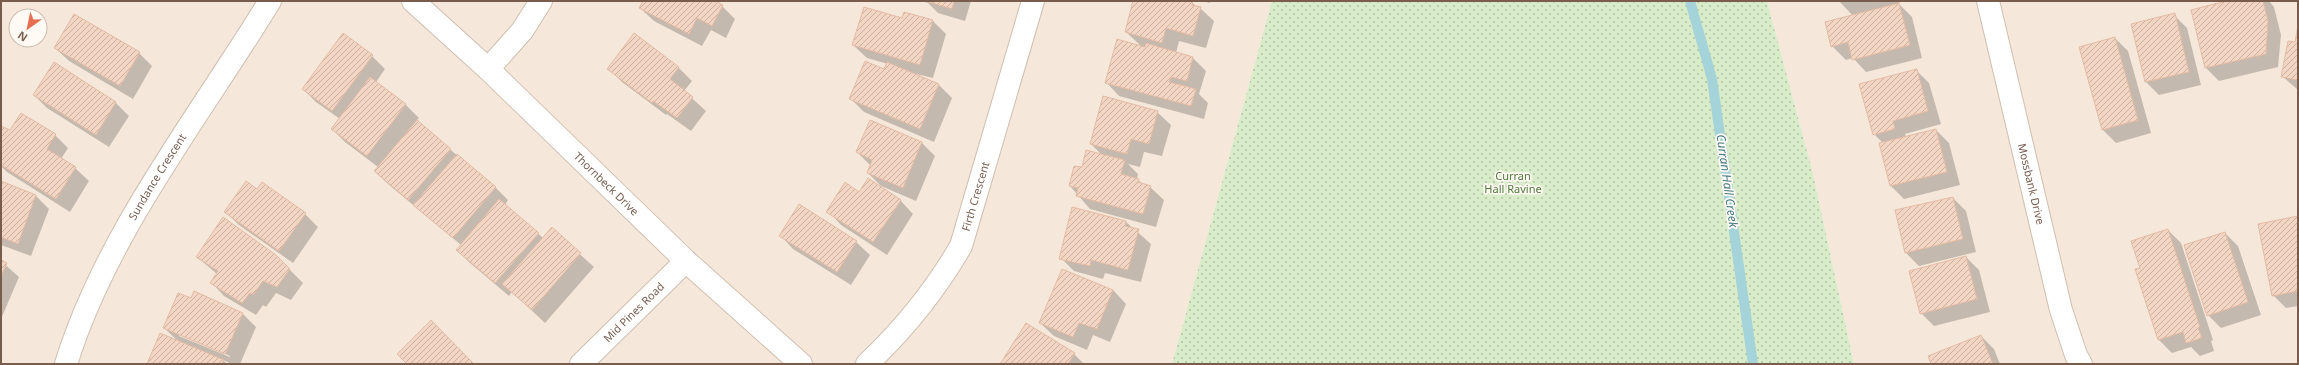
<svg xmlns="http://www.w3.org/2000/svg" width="2299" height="365" font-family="'Noto Sans',sans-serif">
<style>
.residential{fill:#f5e8da;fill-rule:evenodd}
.park{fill:url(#park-dots)}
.shadow{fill:#0003;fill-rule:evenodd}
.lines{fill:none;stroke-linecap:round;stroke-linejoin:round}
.stream{stroke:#a5d3da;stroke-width:10}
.building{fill:url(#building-hatch);stroke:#e6bba3}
.minor-casing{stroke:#d1beb0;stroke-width:24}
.minor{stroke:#fff;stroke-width:22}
.labels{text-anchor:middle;stroke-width:3.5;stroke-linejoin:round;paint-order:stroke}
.park-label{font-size:11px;fill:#537a41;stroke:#fffaf3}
.street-label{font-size:11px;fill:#7a5c4d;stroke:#fffaf3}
.water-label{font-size:12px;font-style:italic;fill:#437c86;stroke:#fffaf3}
</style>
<defs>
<pattern id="park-dots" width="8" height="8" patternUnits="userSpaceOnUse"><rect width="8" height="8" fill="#d8ecc9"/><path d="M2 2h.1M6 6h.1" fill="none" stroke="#b4c2a5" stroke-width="1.8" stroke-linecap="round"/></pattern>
<pattern id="building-hatch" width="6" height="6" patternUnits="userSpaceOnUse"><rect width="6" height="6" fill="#f3d5c3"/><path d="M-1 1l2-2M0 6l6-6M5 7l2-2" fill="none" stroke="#cab0a1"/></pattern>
</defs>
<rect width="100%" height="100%" fill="#fdf6ec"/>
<!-- residential -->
<path class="residential" d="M1,1H1272L1172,364H1ZM16,16H40V40H16Z
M1767,1H2298V364H1854L1813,174Z"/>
<!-- park -->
<path class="park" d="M1272,1H1767L1813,174L1854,364H1172Z"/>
<!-- shadow -->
<path class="shadow" d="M644,1H713L722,6L735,19L726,38L711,30L702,46L654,21L640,8Z
M921,1H971L965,21L938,13L928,3Z
M1134,1H1189L1200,8L1214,21L1206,48L1179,41L1176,53L1193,58L1206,71L1199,94L1208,103L1204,119L1119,96L1106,82L1141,46L1126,32Z
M1201,1H1210V3Z
M1839,1H1903L1898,3L1912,17L1922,58L1866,72L1853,58L1846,60L1832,46L1853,16Z
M2231,1H2269L2274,7L2281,35L2278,67L2219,81L2206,68Z
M905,13L933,21L946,34L933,78L904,71L939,85L952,98L934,142L864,112L851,99L885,71L888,64L867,58L853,45L903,19Z
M2174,15L2187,28L2201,85L2159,95L2146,82L2132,25Z
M2298,31V90L2282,76L2296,43Z
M634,35L679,68L692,81L684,91L706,111L691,131L667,114L666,115L622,82L609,69Z
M2115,38L2128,51L2151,133L2116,143L2103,130L2080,48Z
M55,48L139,53L152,66L133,99L69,61Z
M372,56L385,69L376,82L406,105L419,118L416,121L495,187L508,200L505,205L543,238L552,229L594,267L545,323L512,292L509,296L470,263L457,250L461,245L388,184L375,171L378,167L345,142L332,129L340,119L316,102L303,89Z
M54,64L116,103L129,116L109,147L47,108L34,95Z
M1916,70L1929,83L1941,124L1905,134L1906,137L1936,130L1949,143L1960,185L1904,199L1891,186L1883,143L1874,134Z
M1157,112L1171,125L1162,156L1144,152L1140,167L1128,164L1138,174L1137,179L1144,185L1150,187L1164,200L1156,227L1090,209L1070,186L1082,169L1102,155L1091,144Z
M870,121L922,143L935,156L916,201L881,186L868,173L870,165L857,152Z
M2,126L11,131L55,135L68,148L61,159L75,168L89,181L70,212L7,172L1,166Z
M1,182L36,196L49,209L31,256L1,245Z
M257,190L305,214L318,227L293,263L239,225L226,212Z
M860,193L900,200L913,214L887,255L841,225L828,211Z
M1953,198L1966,211L1976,252L1919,266L1905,252Z
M2298,217V306L2286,308L2273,295Z
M1126,222L1151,244L1141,282L1105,273L1103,279L1074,271L1061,258Z
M2168,230L2181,243L2213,340L2211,341L2214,351L2200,356L2191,347L2172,353L2159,340L2136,270L2141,268Z
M2225,233L2238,246L2261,315L2221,328L2208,315Z
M780,235L856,242L870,255L851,285L793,249Z
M276,256L303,283L291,300L276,293L266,307L263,305L256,315L224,296L211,282L217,274L197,257Z
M1966,257L1979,270L1990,312L1934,326L1921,313Z
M1,261L19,277L1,319Z
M1113,290L1126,304L1110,342L1093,335L1087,350L1054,336L1040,323Z
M194,293L243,314L256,327L240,364H232L223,360L227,364H148L179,342L164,328L191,299ZM179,333L230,356V357L179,336Z
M1981,336L1994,349L2000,364H1932Z
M1074,354L1084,364H1002Z"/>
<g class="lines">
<!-- stream -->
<path class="stream" d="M1690,1L1712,79L1753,364"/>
</g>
<!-- building -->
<path class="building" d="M643,1H715L723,5L712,26L697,18L689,34L639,8Z
M926,1H954L952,9Z
M1133,1H1193L1192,5L1201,7L1193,36L1166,28L1162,43L1125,32Z
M2226,1H2263L2268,21L2266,54L2205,68L2191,10Z
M1899,3L1910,45L1852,60L1848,42L1831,47L1825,22Z
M864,7L902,18L904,12L933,20L920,65L852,45Z
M2175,13L2189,72L2145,82L2131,24Z
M74,14L140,52L120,86L54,48Z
M2298,26V80L2281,77L2288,41L2295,42Z
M343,33L373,55L332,111L302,89Z
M634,33L679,67L670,79L693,97L677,118L653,101L652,103L607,69Z
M2115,37L2138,120L2102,130L2079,47Z
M1117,39L1145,47L1146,43L1193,57L1187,81L1171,77L1169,82L1196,89L1191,106L1105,83Z
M865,61L884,69L887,62L939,84L920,129L849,99Z
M54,62L116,102L96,135L33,95Z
M1917,69L1928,111L1893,121L1895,129L1873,135L1859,84Z
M370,77L406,104L367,156L331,129Z
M1103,96L1158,111L1149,144L1131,139L1127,154L1090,144Z
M21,113L56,134L47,149L76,167L56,199L1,165V126L10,130Z
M417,120L451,149L408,200L374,171Z
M870,120L922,142L903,188L867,173L872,160L856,152Z
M1936,129L1947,172L1890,186L1879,143Z
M1086,150L1125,160L1121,174L1139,179L1138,182L1151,186L1143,214L1076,196L1078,188L1069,186L1074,166L1082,167Z
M457,154L496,187L453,238L413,205Z
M868,178L901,200L873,242L826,212L845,182L859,192Z
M1,181L36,195L18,244L1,237Z
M246,181L257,189L262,182L306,213L279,251L224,212Z
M1953,197L1963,239L1905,253L1895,210Z
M499,199L539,233L495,283L456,250Z
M799,204L857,241L837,272L779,236Z
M1072,207L1126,221L1125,226L1139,229L1128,270L1091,260L1090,266L1059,259Z
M2298,216V291L2272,296L2258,224Z
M223,217L276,255L290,269L277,287L263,281L253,295L250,293L242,303L210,283L218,271L196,257Z
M552,227L581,253L532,310L502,284Z
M2168,229L2200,327L2198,328L2202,338L2186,343L2183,332L2158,340L2135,269L2140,268L2131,241Z
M2225,232L2248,302L2207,316L2184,245Z
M1966,256L1977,299L1920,314L1909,271Z
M1,260L7,263L1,276Z
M1062,269L1113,290L1097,329L1079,323L1073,337L1039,323Z
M194,291L243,313L225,354L163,328L178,293L191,298Z
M431,320L474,364H407L397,354Z
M1026,323L1075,353L1068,364H1000Z
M160,333L224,360L222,364H147Z
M1981,335L1993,364H1931L1928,356Z"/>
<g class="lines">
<defs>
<g id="minor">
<path id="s1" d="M413,1L488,69L686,261L801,364"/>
<path id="s2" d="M1988,1L2061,310L2076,355L2081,364"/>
<path d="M488,69L522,31L541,1"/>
<path id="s3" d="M66,364C106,234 199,117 270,1"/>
<path id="s4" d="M581,364L686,261"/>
<path id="s5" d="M867,364C905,328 935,291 961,246L1033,1"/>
</g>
</defs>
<!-- minor casing -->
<use href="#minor" class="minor-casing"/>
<!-- minor -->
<use href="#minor" class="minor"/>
</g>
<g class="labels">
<!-- park labels -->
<g class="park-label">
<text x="1513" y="180">Curran<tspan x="1513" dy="13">Hall Ravine</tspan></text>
</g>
<!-- street labels -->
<g class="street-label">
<text dy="4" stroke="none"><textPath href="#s3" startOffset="209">Sundance Crescent</textPath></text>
<text dy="4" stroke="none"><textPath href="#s2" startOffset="188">Mossbank Drive</textPath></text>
<text dy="4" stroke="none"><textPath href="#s1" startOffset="266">Thornbeck Drive</textPath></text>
<text dy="4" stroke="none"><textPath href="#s5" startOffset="203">Firth Crescent</textPath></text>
<text dy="4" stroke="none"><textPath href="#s4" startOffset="74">Mid Pines Road</textPath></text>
</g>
<!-- water labels -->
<g class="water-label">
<text transform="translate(1727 181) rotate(82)" y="4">Curran Hall Creek</text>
</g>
</g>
<!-- border -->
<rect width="2299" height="365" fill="none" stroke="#7a5c4d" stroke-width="4"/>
<!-- north arrow -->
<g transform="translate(28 28) rotate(213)"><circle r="19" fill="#fffaf3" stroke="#cabbb1"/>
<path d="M0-3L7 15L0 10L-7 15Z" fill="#e76f51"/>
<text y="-6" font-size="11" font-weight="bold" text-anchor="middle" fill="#7a5c4d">N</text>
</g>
</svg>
